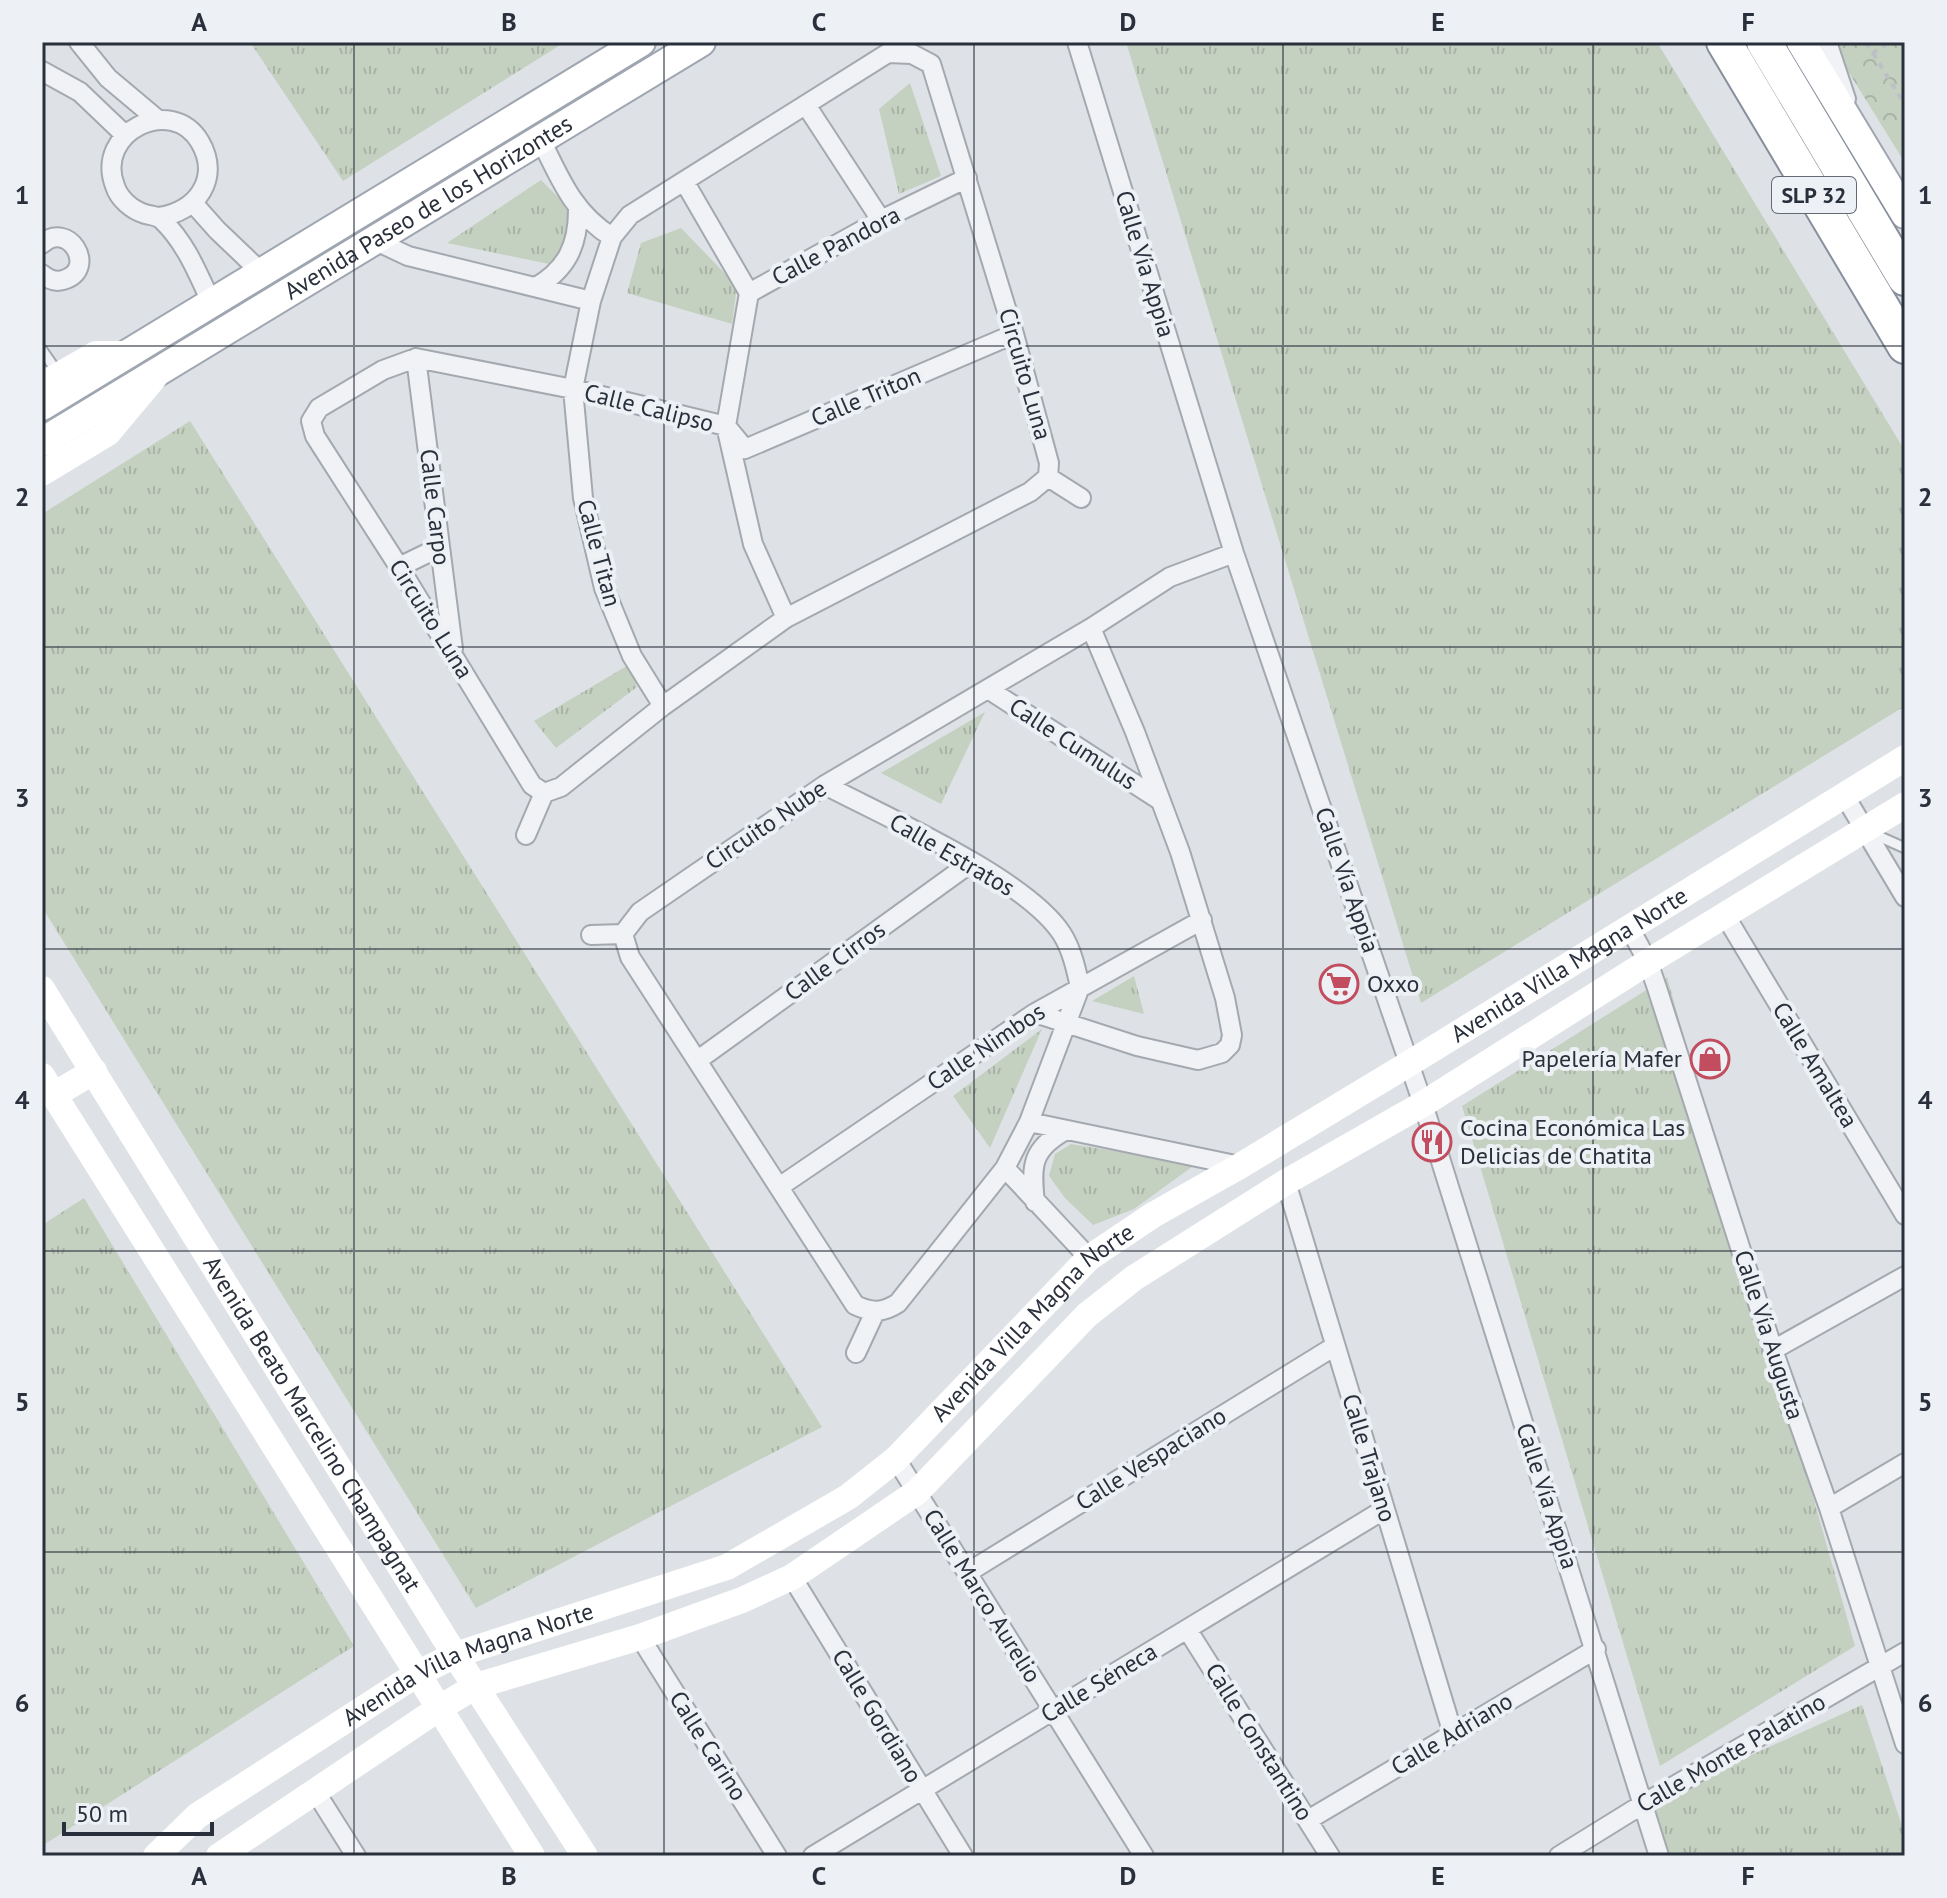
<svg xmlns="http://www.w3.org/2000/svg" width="1947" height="1898" font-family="'PT Sans',sans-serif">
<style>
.grass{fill:url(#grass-tufts)}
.park{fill:url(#park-crowns)}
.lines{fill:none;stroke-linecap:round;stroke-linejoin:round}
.lane-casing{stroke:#a4a9b0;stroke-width:13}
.street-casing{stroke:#a4a9b0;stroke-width:22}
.primary-casing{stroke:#9fa6b1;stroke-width:32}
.highway-casing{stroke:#878f9c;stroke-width:38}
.path{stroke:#bdc0c5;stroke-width:4;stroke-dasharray:6 6;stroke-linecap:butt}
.lane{stroke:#f1f2f5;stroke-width:9}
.street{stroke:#f1f2f5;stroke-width:18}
.secondary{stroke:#fff;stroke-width:26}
.primary{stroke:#fff;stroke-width:28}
.highway{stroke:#fff;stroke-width:34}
.grid{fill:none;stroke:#29303c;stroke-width:2;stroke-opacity:0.55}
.labels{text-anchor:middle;stroke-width:8;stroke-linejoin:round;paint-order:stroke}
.shield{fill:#edf0f4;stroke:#646a73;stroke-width:2}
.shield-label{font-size:22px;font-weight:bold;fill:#29303c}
.street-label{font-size:24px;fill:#29303c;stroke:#edf0f4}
.poi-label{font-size:24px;fill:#29303c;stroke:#edf0f4;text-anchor:start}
.neatline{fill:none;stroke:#29303c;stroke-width:3}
.grid-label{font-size:26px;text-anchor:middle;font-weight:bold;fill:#29303c}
</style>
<defs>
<pattern id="grass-tufts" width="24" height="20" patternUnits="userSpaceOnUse" patternTransform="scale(2)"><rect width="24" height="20" fill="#c4d0c0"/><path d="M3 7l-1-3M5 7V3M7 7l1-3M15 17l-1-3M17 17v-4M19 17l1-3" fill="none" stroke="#a8b3a6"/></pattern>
<pattern id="park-crowns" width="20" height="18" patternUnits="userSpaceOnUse" patternTransform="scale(2)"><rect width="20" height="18" fill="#c4d0c0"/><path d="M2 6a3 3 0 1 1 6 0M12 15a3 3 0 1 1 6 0" fill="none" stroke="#a8b3a6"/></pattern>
</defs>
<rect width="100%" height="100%" fill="#dee2e6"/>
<!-- grass -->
<path class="grass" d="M250,42H565L343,181Z
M1126,42H1657L1905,451V706L1421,1003Z
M910,83L941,176L899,194L879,109Z
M541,180L569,208L570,240L549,264L447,243Z
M681,228L737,286L732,324L627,293L641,243Z
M190,421L822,1427L476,1608L42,907V514Z
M630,664L637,687L556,748L534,721Z
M985,712L941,804L881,773Z
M1134,976L1144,1014L1092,1001Z
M1667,977L1855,1646L1660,1766L1462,1106Z
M1042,1029L990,1148L953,1096Z
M1071,1144L1196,1164L1134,1209L1093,1225L1065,1198L1049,1176L1055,1154Z
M84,1198L354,1646L42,1846V1225Z
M1862,1705L1905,1835V1856H1661L1643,1804Z"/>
<!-- park -->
<path class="park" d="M1830,42H1905V163Z"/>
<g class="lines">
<defs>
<path id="lane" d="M42,350L58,373
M1869,832L1905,848"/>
<path id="street" d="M79,42L108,78L158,120
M1077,42L1234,553L1423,1104L1659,1856
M1827,42L1846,99
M42,71L80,92L125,135
M806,105L881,220
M541,140C560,179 574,214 612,237
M684,181L749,293
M193,203L217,230L262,273
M159,217C197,212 221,178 200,142C172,94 94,132 115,186C119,199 132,210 145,214C152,216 157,215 162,220C186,243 198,274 212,304
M376,241L408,256L591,301
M42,244C68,220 97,267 66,279C57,283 49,280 42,274
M536,287C567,269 578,245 578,210
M749,293L726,426L753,544L786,618
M749,293L881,220L967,178
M416,358L453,649
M1048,477L1081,498
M399,567L440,547
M988,689L1158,799
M544,793L561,787L663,706L786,618L1030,492L1048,477L1049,463L1014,334L931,64L912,54L888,53L630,215L612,237L591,301L573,389L583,498L604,588L632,656L663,706
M544,793L532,785L399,567L315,436L311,421L319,408L383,370L416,358L573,389L726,426L745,449L1014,334
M1844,795L1905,897
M526,835L544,793
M1725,915L1905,1215
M1629,927L1648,962L1657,988L1773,1350L1829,1508L1905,1744
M623,934L630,957L855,1305C872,1313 883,1313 898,1303L1005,1168L1029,1122L1080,987C1076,969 1072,950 1062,934C1027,879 886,817 825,785
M623,934L640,912L825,785L1091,628L1170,577L1234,553
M591,935L623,934
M1035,1013L1137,1046L1198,1060L1222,1053L1230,1045L1232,1035L1225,998L1180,852L1135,732L1091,628
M698,1060L972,862
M1029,1122L1240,1166
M1005,1168L1089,1258
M1286,1182L1453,1734
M779,1187L1035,1013L1202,920
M1035,1202C1031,1166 1031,1149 1066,1130
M1773,1350L1905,1276
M856,1353L875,1312
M896,1459L1144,1856
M1829,1508L1905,1463
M967,1573L1335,1346
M792,1577L963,1856
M1187,1629L1330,1856
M640,1637L777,1856
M315,1791L356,1856
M1308,1820L1596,1649
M813,1856L1385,1509
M1559,1856L1643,1804L1905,1652"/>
<g id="primary">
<path d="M1801,42L1905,214"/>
<path d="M42,406L641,42"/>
<path id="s3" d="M42,442L701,42"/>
</g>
<path id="highway" d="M1724,42L1905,346
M1764,42L1905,278"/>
</defs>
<!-- lane casing -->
<use href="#lane" class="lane-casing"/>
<!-- street casing -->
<use href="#street" class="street-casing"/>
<!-- primary casing -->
<use href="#primary" class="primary-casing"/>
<!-- highway casing -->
<use href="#highway" class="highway-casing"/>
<!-- path -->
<path class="path" d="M1866,42L1873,53L1889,42
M1873,53L1905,105"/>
<!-- lane -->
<use href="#lane" class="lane"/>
<!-- street -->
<use href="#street" class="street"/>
<!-- secondary -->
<g class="secondary">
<path d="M42,385L96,354H129"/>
<path d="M42,473L108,433L154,378"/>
<path id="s1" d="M42,989L455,1655L585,1856"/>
<path d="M42,1076L532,1856"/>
<path d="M54,1095L94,1071"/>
<path id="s2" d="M156,1856L197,1816L417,1674L455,1655L727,1567L848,1497L896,1459L1089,1258L1153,1215L1240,1166L1410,1063L1905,758"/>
<path d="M219,1856L438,1709L476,1686L640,1637L742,1600L792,1577L917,1492L1087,1315L1134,1278L1286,1182L1423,1104L1648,962L1905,805"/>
</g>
<!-- primary -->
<use href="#primary" class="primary"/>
<!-- highway -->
<use href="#highway" class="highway"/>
</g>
<!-- grid -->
<path class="grid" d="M354,42V1856M664,42V1856M974,42V1856M1283,42V1856M1593,42V1856M42,346H1905M42,647H1905M42,949H1905M42,1251H1905M42,1552H1905"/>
<!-- icons -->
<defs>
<symbol id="supermarket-ring" viewBox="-11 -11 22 22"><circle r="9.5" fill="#edf0f4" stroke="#c24d5f" stroke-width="1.5"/><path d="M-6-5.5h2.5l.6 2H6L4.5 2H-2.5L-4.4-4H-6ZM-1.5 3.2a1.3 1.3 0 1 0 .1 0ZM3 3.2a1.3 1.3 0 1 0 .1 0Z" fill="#c24d5f"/></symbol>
<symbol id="shop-ring" viewBox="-11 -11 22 22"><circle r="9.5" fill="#edf0f4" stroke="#c24d5f" stroke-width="1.5"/><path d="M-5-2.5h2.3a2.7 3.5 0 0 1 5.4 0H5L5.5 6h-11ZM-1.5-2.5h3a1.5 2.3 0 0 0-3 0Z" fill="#c24d5f"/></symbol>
<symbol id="restaurant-ring" viewBox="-11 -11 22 22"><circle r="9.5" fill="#edf0f4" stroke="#c24d5f" stroke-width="1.5"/><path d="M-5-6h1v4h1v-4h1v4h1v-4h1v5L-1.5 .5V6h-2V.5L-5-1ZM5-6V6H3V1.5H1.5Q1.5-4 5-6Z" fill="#c24d5f"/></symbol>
</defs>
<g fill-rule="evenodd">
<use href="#supermarket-ring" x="1317" y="962" width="44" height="44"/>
<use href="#shop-ring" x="1688" y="1037" width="44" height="44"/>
<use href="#restaurant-ring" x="1410" y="1120" width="44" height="44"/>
</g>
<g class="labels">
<!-- shield labels -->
<rect class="shield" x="1772" y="177" width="84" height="36" rx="6"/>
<g class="shield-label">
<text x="1814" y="203">SLP 32</text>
</g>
<!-- street labels -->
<g class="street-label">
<text dy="8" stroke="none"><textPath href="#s3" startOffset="452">Avenida Paseo de los Horizontes</textPath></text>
<text transform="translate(836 246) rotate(-28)" y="8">Calle Pandora</text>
<text transform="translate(1145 264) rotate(73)" y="8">Calle Vía Appia</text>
<text transform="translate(1025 374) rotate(74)" y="8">Circuito Luna</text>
<text transform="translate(866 397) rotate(-23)" y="8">Calle Triton</text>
<text transform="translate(649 408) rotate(14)" y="8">Calle Calipso</text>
<text transform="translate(435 507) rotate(83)" y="8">Calle Carpo</text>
<text transform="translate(599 553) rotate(75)" y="8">Calle Titan</text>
<text transform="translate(431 619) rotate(58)" y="8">Circuito Luna</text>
<text transform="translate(1073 744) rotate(33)" y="8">Calle Cumulus</text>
<text transform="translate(766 825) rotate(-34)" y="8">Circuito Nube</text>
<text transform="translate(952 855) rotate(30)" y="8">Calle Estratos</text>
<text transform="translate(1347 880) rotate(71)" y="8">Calle Vía Appia</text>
<text transform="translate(835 961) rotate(-36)" y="8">Calle Cirros</text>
<text dy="8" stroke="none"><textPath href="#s2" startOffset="1690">Avenida Villa Magna Norte</textPath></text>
<text transform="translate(986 1047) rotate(-34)" y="8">Calle Nimbos</text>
<text transform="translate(1815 1065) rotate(59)" y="8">Calle Amaltea</text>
<text dy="8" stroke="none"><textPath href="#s2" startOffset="1042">Avenida Villa Magna Norte</textPath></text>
<text transform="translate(1769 1335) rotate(72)" y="8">Calle Vía Augusta</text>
<text dy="8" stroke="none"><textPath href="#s1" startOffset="512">Avenida Beato Marcelino Champagnat</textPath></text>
<text transform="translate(1369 1458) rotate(73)" y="8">Calle Trajano</text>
<text transform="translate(1151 1459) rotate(-32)" y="8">Calle Vespaciano</text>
<text transform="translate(1547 1496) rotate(72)" y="8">Calle Vía Appia</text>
<text transform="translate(982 1596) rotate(58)" y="8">Calle Marco Aurelio</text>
<text dy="8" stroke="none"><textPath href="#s2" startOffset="370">Avenida Villa Magna Norte</textPath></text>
<text transform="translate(1099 1683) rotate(-31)" y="8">Calle Séneca</text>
<text transform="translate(877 1716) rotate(59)" y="8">Calle Gordiano</text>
<text transform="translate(1452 1734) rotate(-31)" y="8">Calle Adriano</text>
<text transform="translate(1259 1742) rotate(58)" y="8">Calle Constantino</text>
<text transform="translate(708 1746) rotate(58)" y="8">Calle Carino</text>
<text transform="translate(1731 1753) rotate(-30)" y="8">Calle Monte Palatino</text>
</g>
<!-- poi labels -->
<g class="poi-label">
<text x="1367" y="992">Oxxo</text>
<text x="1682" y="1067" text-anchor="end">Papelería Mafer</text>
<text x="1460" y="1136">Cocina Económica Las<tspan x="1460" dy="28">Delicias de Chatita</tspan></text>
</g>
</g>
<!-- border -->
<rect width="1947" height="1898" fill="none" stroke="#edf0f4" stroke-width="88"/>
<!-- scale -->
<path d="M64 1822v12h148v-12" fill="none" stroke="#29303c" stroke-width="4"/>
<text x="76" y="1822" font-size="24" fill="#29303c" stroke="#edf0f4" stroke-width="6" paint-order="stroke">50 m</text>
<rect x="44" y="44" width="1859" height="1810" class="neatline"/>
<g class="grid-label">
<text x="199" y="31">A</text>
<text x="509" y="31">B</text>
<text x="819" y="31">C</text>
<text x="1128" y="31">D</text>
<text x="1438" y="31">E</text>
<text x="1748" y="31">F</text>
<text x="22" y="204">1</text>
<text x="1925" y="204">1</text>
<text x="22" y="506">2</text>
<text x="1925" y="506">2</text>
<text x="22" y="807">3</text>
<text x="1925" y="807">3</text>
<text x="22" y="1109">4</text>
<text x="1925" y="1109">4</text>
<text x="22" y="1411">5</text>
<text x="1925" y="1411">5</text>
<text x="22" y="1712">6</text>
<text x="1925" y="1712">6</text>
<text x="199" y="1885">A</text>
<text x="509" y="1885">B</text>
<text x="819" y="1885">C</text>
<text x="1128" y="1885">D</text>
<text x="1438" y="1885">E</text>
<text x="1748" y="1885">F</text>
</g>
</svg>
